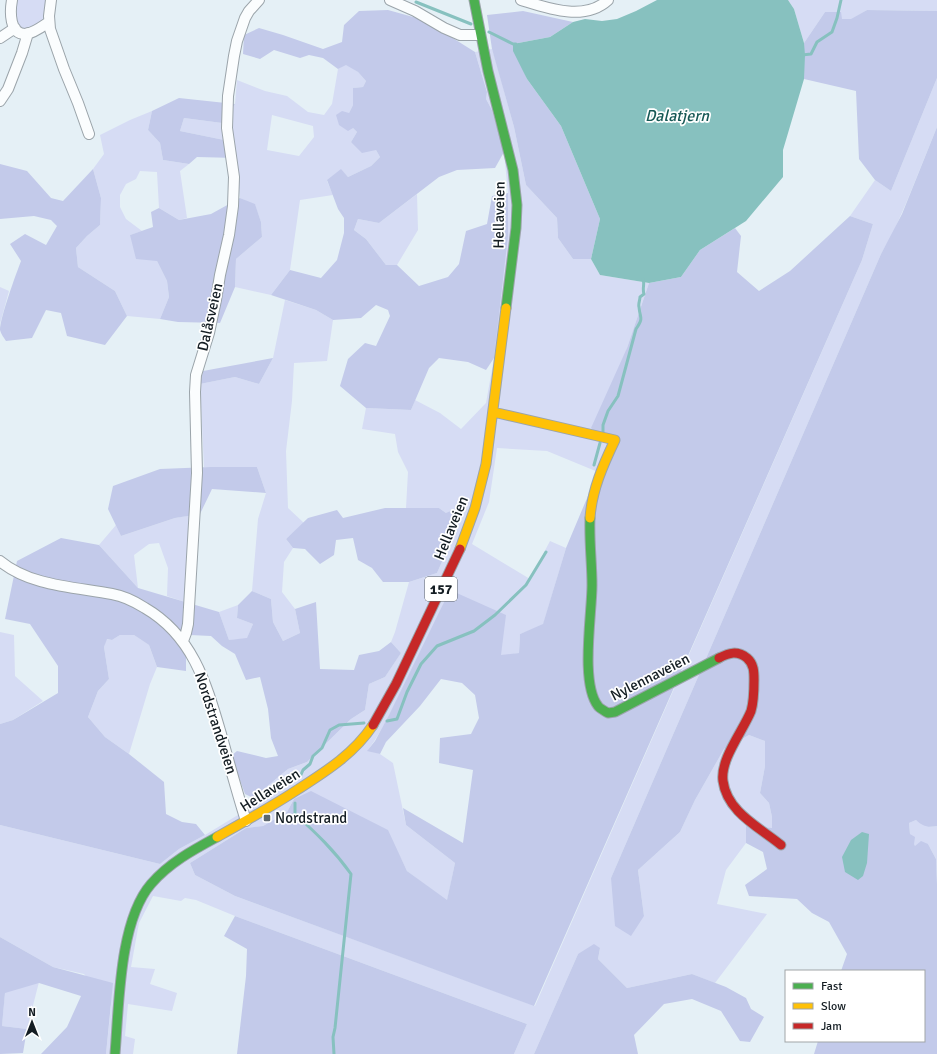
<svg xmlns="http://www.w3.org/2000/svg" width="937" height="1054" font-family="Signika,sans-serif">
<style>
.green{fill:#d6dcf4;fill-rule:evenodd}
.forest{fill:#c3caea}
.water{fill:#87c1bf}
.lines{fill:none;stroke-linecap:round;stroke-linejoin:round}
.stream{stroke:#87c1bf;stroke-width:3}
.street-casing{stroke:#9ba4aa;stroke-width:12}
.fast-casing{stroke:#9ba4aa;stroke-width:11}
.slow-casing{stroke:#9ba4aa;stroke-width:11}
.jam-casing{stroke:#9ba4aa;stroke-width:11}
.street{stroke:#fbfdfe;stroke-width:10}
.fast{stroke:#4caf50;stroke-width:9}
.slow{stroke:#ffc107;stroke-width:9}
.jam{stroke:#c62828;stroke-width:9}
.poi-dot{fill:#5d676d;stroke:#fff;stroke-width:1.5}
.labels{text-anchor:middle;stroke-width:3.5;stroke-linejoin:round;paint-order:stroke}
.shield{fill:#fff;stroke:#5a6165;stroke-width:1}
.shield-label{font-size:14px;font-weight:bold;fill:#141d23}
.street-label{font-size:15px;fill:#141d23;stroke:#fff}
.poi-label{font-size:15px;fill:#141d23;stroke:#fff;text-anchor:start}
.water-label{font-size:16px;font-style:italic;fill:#165855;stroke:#fff}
</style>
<rect width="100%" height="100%" fill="#e5f0f6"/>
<!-- green -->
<path class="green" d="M14,0H48C47,6 47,13 44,19C40,26 23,34 17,25C13,20 15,7 14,0Z
M788,0H937V11L867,10L852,19H842L825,12L804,43L794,9Z
M492,49L495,58L514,127L526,185L557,218L558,238L573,259H591L600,275L649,283L627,348L607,444L598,472L547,451L497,448L489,502L472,544L530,579L550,541L566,548L543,625L520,634L519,653L410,673C397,699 385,727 368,750L380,754L393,763L406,825L455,863L447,901L407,871L387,830L294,799L287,812L263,826L246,828L190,863L195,875L235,896L535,1006L862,260L873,224L850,216L875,180L891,191L937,78V127L907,201L893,233L881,254L611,878L644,916L638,870L680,832L695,800L724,749L749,735L765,741V766L760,793L769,803L772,817V829L746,826V843L726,870L717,904L767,914L715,983L692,974L627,988L598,959L600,948L578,954L534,1054H514L527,1024L235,916L196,900L185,898L181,901L153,896L139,923L131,967L155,969L150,984L177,993L172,1011L128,1004L125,1036L135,1039L133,1054H106L111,1006L84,974L53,967L0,937V825L160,864L179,849L205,835L251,807L253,798L288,769L307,762L351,719L365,710L369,684L385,677L401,653L391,642L395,632L409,582L437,573L463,514L446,513L439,508H406L408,472L398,452L395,434L362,429L366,408L411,410L415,400L440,413L461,429L486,403L494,358L508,193L504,152L492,110L486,99L487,91L475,52Z
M346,64L358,72L366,81L363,87L353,88V105L349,113L353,128L357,132L351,142L376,150L380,157L371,166L348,177L341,170L327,181L333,195L300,200L290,270L271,295L235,287L236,259L262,237L261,222L255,205L240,198L234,142L180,131L184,118L222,123L235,104L237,80L265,91L287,96L308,112L324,115L332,104L338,69ZM272,115L313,126L314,137L299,156L267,150Z
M152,111L148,130L160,143L163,160L189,164L180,171L187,218L179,220L159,208L157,172L140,171L136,179L126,184L120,195V207L126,219L142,231L130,235L157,261L167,281L169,297L160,319L127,316L115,291L78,267L76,248L87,236L100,225L101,198L93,169L104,154L100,135L130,120Z
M417,194L418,230L397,265H386L366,239L354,230L358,219L379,223Z
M0,287L9,291L0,324Z
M285,300L316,310L333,320L327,361L294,363L292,401L286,451L288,508L304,523L286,539L293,548L284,562L282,592L295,609L300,633L283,641L273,622L271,599L252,591L258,519L266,493L257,467H204L200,384L235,377L259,384L273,358Z
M192,515L185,602L167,596L168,568L159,543L149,544L134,555L138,588L99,545L116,525L121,536L175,518Z
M238,605L237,618L253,624L247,639L229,640L219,612Z
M0,632L14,635L15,676L43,701L13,720L0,724Z
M120,635H134L149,645L157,667L150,684L129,754L105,737L88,717L98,691L109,679L104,647L106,639L112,640Z
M916,820L931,827L937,826V884L936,859L928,844L915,847L910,834L909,823Z
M39,982L27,1029L2,1026L5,992Z"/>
<!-- forest -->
<path class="forest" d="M388,10L424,20L475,52L487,92L486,99L492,110L504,152L495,168L457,170L439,177L379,223L358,219L354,230L366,239L386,265H397L419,286L448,277L459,264L466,231L487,224L492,196L508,193V236L494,358L486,370L468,362L439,358L429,368L411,410L366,408L340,386L348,359L365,343L376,346L390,316L388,310L376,305L361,318L333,320L316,310L271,295L290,270L321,278L337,260L344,233V218L338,209L327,180L341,169L348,177L371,166L380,157L376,150L362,153L351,142L357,132L353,128L348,131L339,125L336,115L342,111L349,113L353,105V88L363,87L366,81L358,72L346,65L338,69L323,58L309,55L300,58L274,50L260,59L243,54L244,35L259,28L283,35L323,49L342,42L344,25L359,11Z
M867,10L937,11V78L891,191L875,180L859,159L856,91L804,79V43L825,12H841L842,19H851Z
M523,11L573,22L550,37L513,44L527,79L561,126L600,219L591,259H573L558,238L557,218L526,185L514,127L492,49L487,15Z
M179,98L235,104L222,123L184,118L180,131L234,142L236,158L197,157L189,164L163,160L160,143L148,130L152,111Z
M937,127V826C928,828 922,826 916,820L909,823L910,834L915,837L914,844L915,846L921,841L928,844L936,859L937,884V1054H814L818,1041H924V971H841L847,954L829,922L812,913L797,899L749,896L745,885L767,869L763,852L746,843V826L772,828V817L769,803L760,793L765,766V741L749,735L724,749L695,800L680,832L638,870L644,916L631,936L615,926L611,878L881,254L902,214Z
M0,164L27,171L51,198L63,201L93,169L101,198L100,225L87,236L76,248L78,267L115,291L127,316L105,345L67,336L61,313L46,310L32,338L6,341C4,338 1,334 0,330C0,318 16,274 21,261L10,244L25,234L46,245L57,226L51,220L34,216L0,219Z
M240,198L255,204L261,222L262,237L236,259L235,287L220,323L178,322L160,319L169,297L167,281L157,261L136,259L130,235L153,227L151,212L159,208L179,220L211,214Z
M850,216L873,224L862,260L534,1006L235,896L195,875L190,863L246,828L263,826L287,812L294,799L311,791L388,830L407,871L447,900L455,863L406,825L403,808L463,843L473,770L439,763L440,738L471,734L479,718L475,695L462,683L441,679L420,706L386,742L380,754L367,751L375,741L389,715L450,590L506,615L501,655L519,653L520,634L543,624L566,548L598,472L607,444L591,428L627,348L649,283L681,277L700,250L735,228L741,236L737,272L759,291L790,271Z
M273,358L259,384L235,377L200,384L203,371Z
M210,467H257L266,493L212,489L200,514L175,518L121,536L108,509L113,486L160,469Z
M385,508H439L446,513L458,508L463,514L437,573L409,582H383L372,568L358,560L353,538L336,540L334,555L320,564L305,549L293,548L286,539L308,518L337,510L343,518Z
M61,538L99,545L138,588L219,612L229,640L247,638L253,624L237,618L238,605L252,591L271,599L273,622L283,641L300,633L295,609L316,602L320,669L354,670L359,655L379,651L391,642L401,653L385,677L369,684L365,710L351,719L307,762L288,769L253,798L245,794L231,756L237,751L266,758L278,756L271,738L268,709L260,677L246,680L235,654L222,646L211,636L190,635L186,655V671L157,667L149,645L134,635H120L112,640L107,639L104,647L109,679L98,691L88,717L105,737L129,754L164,782L166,814L182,822L196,824L205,835L179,849L160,864L0,825V724L13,720L58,693V666L30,624L5,619L17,561Z
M235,916L527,1024L514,1054H237L246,976L247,949L224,936Z
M0,937L53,967L113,983L106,1054H41L67,1027L81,996L39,983L5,993L2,1026L27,1029L23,1053L0,1054Z
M594,944L600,948L598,959L627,988L692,974L726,987L746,998L751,1009L764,1017L750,1042L740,1041L721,1011L692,999L664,1004L634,1035L638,1054H534L578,954Z"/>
<!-- water -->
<path class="water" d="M657,0H788L794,9L804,43L805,55L804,79L783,150V177L746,221L700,250L681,277L649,283L600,275L591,259L600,219L561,126L527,79L513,51V44L550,37L573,22L585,19L602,21L617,19L636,11Z
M862,832L869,834L867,863L863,876L858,880L845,872L842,857L851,840Z"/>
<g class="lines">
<!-- stream -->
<path class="stream" d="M416,2L471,24
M489,32L513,44H516
M802,55L811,54L817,42L832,32L837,18L841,0
M603,434V425L608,411L618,396L636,329C644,317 640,319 639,307C638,304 640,300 640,297L644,294C642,288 645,284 643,279
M594,465L600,443
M387,721L397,719L407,692L421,664L437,646L474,631L495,615L526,585L546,552
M300,777L303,770L310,764L313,756L322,748L330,730L339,725L364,723
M295,803V814C316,833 334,850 351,874L335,1028L333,1037L334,1054"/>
<defs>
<path id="street" d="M12,0C10,11 9,35 26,34C34,33 43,26 49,22
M51,0L49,16L50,29L64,69L78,103L89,134
M390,0L415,11L444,28L460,35H480
M521,0C547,8 584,22 608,0
M0,38L15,28
M0,101L8,89L22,53L28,33
M0,561C30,586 75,587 112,594C124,596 134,601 145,608C193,636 206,683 221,734C229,763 237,792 246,821
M183,641L186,633L188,624L197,473L195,392L196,375L209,333L216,300L220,275L229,235L233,206L234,177L227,128L228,96L234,56L237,41L245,18L249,11L259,0"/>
<path id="fast" d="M474,0L488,71L513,170L517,205L516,228L506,308
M590,518C589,541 592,563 592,585C592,614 580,683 598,706C600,709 605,711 608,713L615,712L719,658
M115,1054C119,1006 119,921 151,884C169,863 193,850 217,837"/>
<path id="slow" d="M493,412L615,440C603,465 592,490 590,518
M460,549L475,508L486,464L506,308
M217,837C244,822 271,807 297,790C325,772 354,754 373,725"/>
<path id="jam" d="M719,658C729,653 737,650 747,658C754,664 754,672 754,680C754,690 754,701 751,711C743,731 720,759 723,781C727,812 759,827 781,845
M373,725L396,684L460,549"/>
</defs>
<!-- street casing -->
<use href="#street" class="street-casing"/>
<!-- fast casing -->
<use href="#fast" class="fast-casing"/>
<!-- slow casing -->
<use href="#slow" class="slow-casing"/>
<!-- jam casing -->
<use href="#jam" class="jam-casing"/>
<!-- street -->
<use href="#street" class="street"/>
<!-- fast -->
<use href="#fast" class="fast"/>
<!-- slow -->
<use href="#slow" class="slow"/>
<!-- jam -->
<use href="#jam" class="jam"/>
</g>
<!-- markers -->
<rect class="poi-dot" x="263" y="814" width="8" height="8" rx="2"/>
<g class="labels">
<!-- shield labels -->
<rect class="shield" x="425" y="577" width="32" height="24" rx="3"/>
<g class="shield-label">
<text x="441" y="594">157</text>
</g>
<!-- street labels -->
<g class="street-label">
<text transform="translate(499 215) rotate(-89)" y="5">Hellaveien</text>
<text transform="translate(210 317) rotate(-77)" y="5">Dalåsveien</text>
<text transform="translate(451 528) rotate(-68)" y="5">Hellaveien</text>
<text transform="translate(650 677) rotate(-27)" y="5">Nylennaveien</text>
<text transform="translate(216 723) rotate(72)" y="5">Nordstrandveien</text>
<text transform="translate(270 790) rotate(-32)" y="5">Hellaveien</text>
</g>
<!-- poi labels -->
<g class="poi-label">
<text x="275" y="823">Nordstrand</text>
</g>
<!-- water labels -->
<g class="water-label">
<text x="677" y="121">Dalatjern</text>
</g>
</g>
<!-- legend -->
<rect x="785" y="970" width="140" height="72" fill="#ffffff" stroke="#a1a5a7"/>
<rect x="793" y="983" width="20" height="6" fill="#4caf50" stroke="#a1a5a7"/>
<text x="821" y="990" font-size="12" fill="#141d23">Fast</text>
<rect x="793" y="1003" width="20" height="6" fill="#ffc107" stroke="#a1a5a7"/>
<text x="821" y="1010" font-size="12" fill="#141d23">Slow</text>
<rect x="793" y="1023" width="20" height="6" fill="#c62828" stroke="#a1a5a7"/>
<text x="821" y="1030" font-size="12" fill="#141d23">Jam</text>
<!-- north arrow -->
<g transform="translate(32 1022)" stroke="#ffffff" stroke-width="3" paint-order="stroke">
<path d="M0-3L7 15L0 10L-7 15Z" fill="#141d23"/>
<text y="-6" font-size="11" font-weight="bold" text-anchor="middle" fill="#141d23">N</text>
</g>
</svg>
